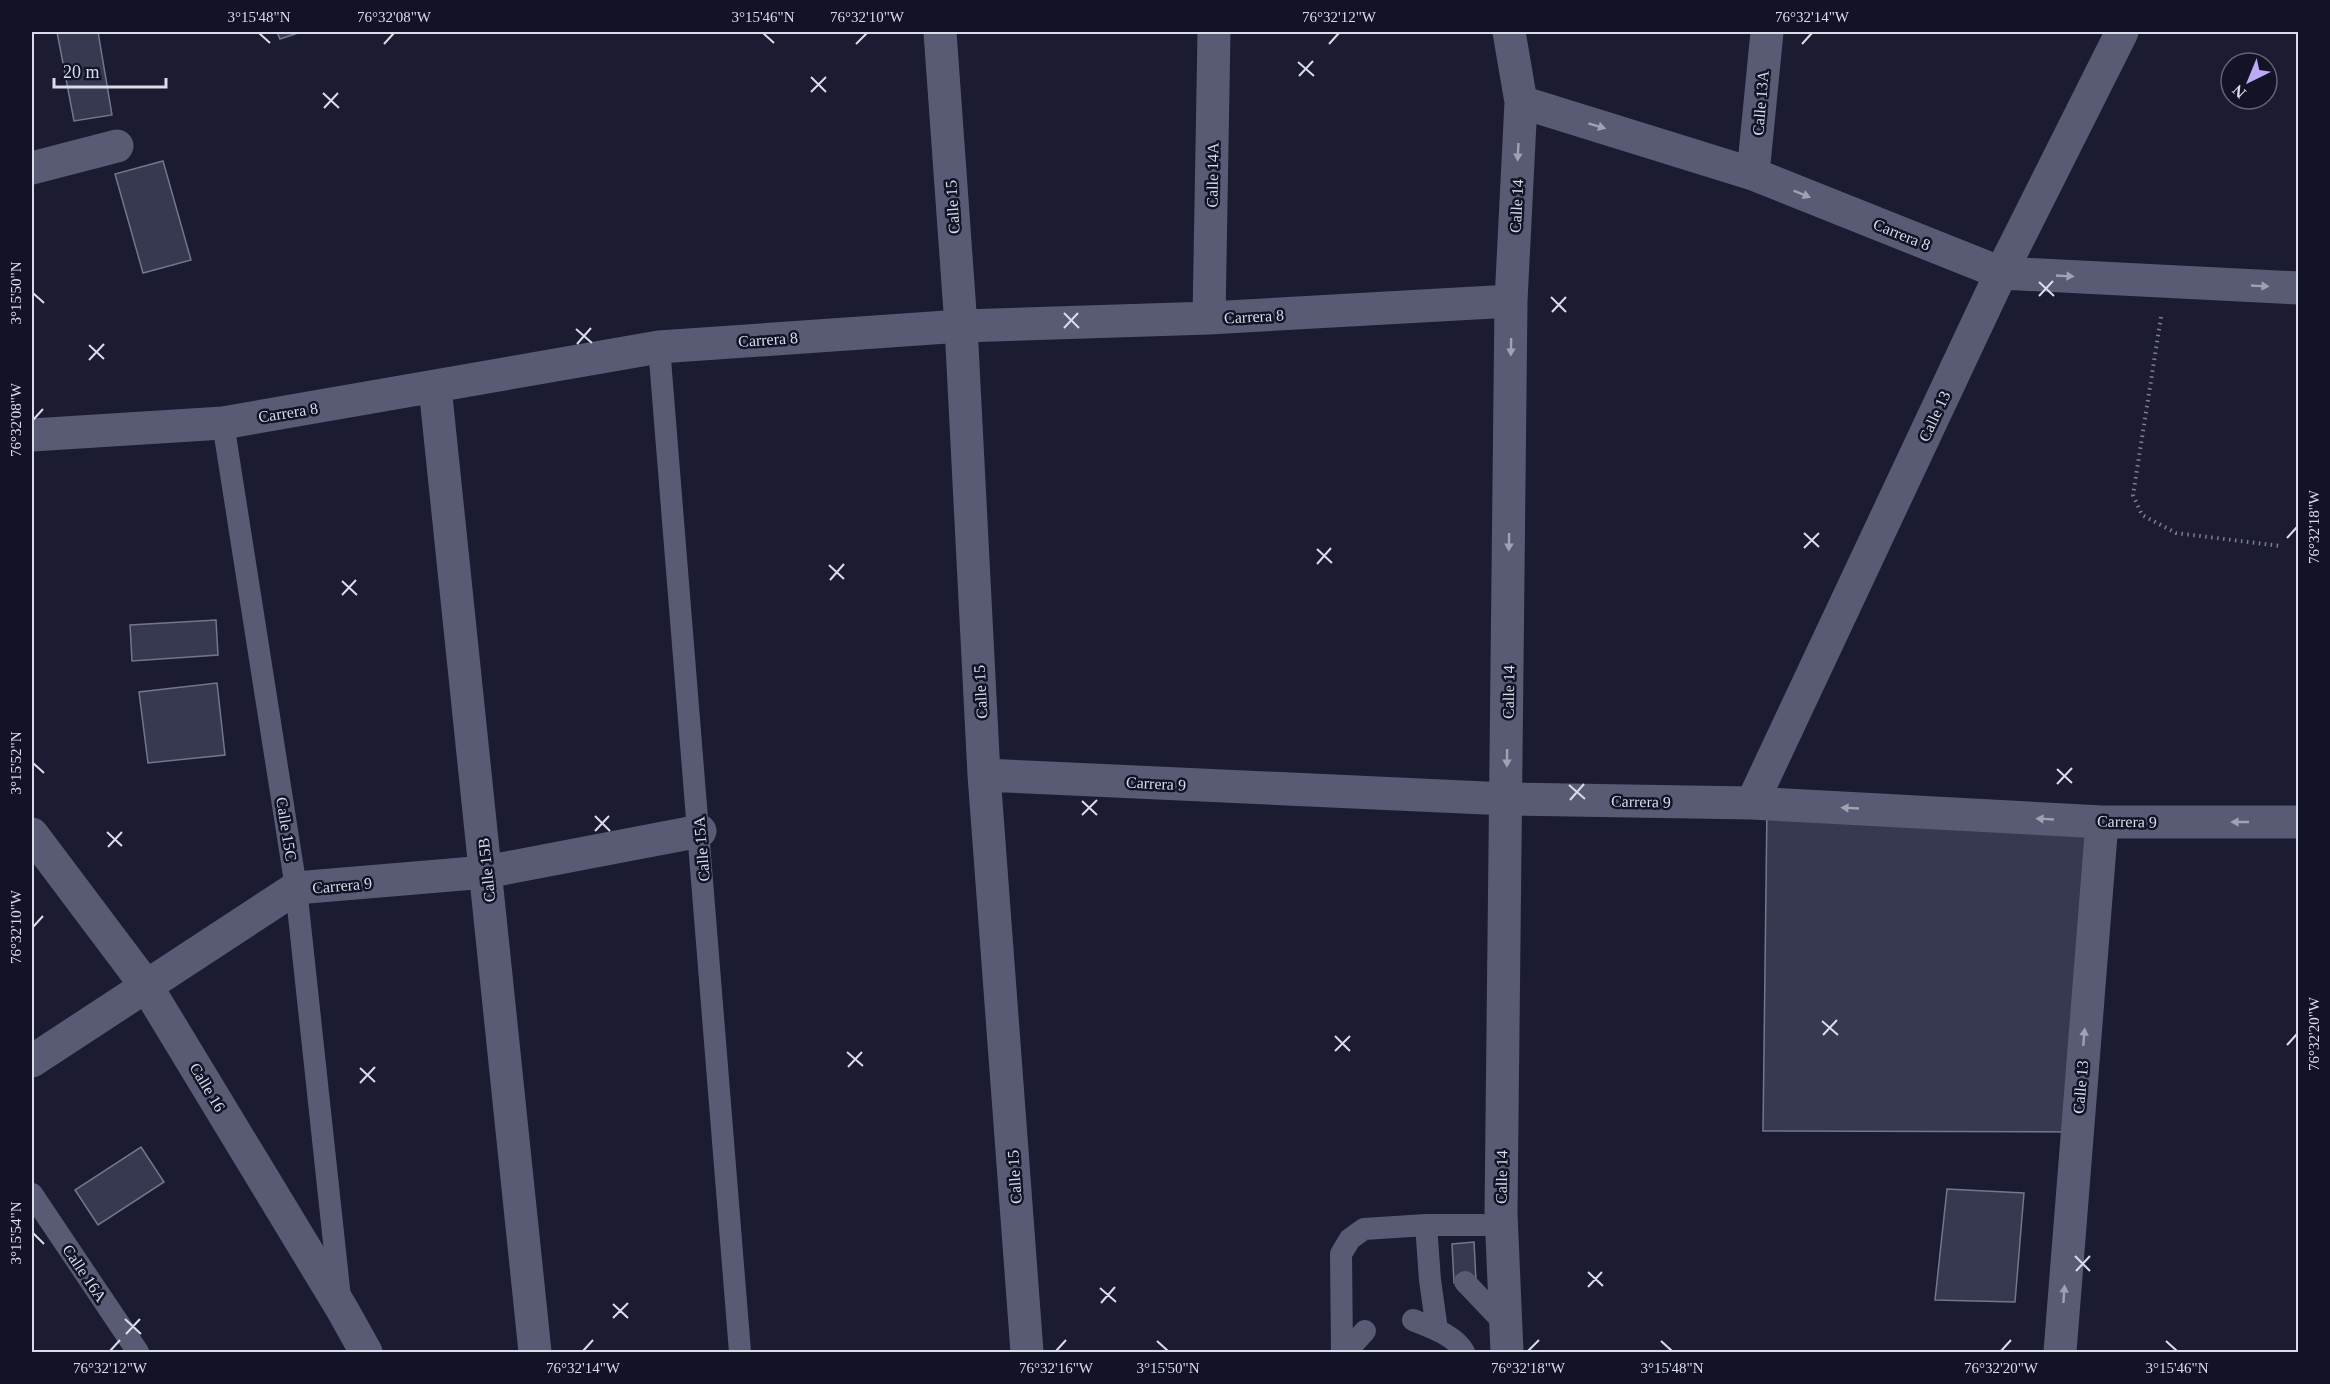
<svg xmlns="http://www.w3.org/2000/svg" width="2330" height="1384" font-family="'Times New Roman',serif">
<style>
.building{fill:#36394f;stroke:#737690;stroke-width:1.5}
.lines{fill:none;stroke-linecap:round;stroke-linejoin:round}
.path{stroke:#7d7f90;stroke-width:4;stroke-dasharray:1.5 4.5;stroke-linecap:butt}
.lane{stroke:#585b73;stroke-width:22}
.street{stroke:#585b73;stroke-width:33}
.oneway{fill:#a0a2b4}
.ticks{fill:none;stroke:#dadcea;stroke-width:2}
.labels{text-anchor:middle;stroke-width:5;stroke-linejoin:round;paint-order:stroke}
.street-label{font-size:16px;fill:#dadcea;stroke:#121327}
.neatline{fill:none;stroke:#dadcea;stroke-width:2}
.ticks-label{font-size:15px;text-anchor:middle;fill:#dadcea}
</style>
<rect width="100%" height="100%" fill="#1b1c31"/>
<!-- building -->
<path class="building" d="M57,32H98L112,115L74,121Z
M277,32H301L280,39Z
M163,161L191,260L143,273L115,174Z
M216,620L218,655L132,661L130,625Z
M217,683L225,755L148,763L139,692Z
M1767,807L2097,826L2076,1132L1763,1131Z
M141,1147L164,1182L98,1225L75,1190Z
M1947,1189L2024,1193L2015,1302L1935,1300Z
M1474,1242L1476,1281L1454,1283L1452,1244Z"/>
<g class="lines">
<!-- path -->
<path class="path" d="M2161,317L2133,495L2142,515L2176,533L2280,546"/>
<!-- lane -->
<path class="lane" d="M659,347L740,1352
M223,423L296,888L340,1298
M32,1194L138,1352
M1426,1225H1483
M1465,1282L1507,1326
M1413,1320C1430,1327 1455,1335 1464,1352
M1342,1352L1341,1254L1350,1239L1364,1229L1426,1225L1430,1280L1437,1330
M1349,1352L1354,1343L1365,1331"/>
<!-- street -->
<path class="street" d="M940,32L961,326L984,775L1027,1352
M1521,102L1753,174L2001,273L2298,288
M32,168L117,146
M1753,174L1767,32
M1209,318L1214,32
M435,387L535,1352
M32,435L223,423L659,347L961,326L1209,318L1511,301
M984,775L1507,799L1752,803L2102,822H2298
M1752,803L2001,273L2122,32
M32,834L147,987L342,1309L366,1352
M32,1061L296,888L486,872L700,831
M1507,1352L1501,1213L1511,301L1521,102L1509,32
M2060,1352L2102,822"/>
</g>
<!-- one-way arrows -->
<defs><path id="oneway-solid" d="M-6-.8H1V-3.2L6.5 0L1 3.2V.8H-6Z" transform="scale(1.5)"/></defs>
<g class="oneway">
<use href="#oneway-solid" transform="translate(1597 126) rotate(17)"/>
<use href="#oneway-solid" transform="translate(1518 152) rotate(93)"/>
<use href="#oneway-solid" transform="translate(1802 194) rotate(22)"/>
<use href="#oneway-solid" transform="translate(2065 276) rotate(3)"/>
<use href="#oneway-solid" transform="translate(2260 286) rotate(3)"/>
<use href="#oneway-solid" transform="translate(1511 347) rotate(91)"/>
<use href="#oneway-solid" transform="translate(1509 542) rotate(91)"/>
<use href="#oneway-solid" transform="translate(1507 758) rotate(91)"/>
<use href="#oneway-solid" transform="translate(1850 808) rotate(-177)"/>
<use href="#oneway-solid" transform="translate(2045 819) rotate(-177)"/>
<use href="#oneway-solid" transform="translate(2240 822) rotate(-180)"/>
<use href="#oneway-solid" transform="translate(2084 1037) rotate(-85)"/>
<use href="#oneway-solid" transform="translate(2064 1294) rotate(-86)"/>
</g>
<!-- ticks -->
<path class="ticks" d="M259,33L270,43M763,33L774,43M384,44L394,33M856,44L867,33M1329,44L1339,33M1802,44L1812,33M1298,62L1314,76M1299,76L1313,61M811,77L826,92M811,92L826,77M323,93L339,108M324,108L338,93M2039,282L2054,296M33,293L44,303M2039,296L2053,281M1551,297L1566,312M1552,312L1566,297M1064,313L1079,328M1064,328L1078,313M576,329L592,343M577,344L591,328M89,345L104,359M89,360L104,344M33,420L43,409M1804,533L1819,547M2287,538L2297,527M1804,548L1819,533M1317,549L1332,563M1317,564L1331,548M829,565L844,579M830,580L844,564M342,581L357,595M342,595L356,580M33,763L44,773M2057,769L2072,783M2057,784L2072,768M1569,785L1585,799M1570,800L1584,784M1082,801L1097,815M1082,815L1097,800M595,816L610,831M595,831L609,816M107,832L122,846M108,847L122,832M33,927L43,916M1822,1021L1838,1035M1823,1035L1837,1020M1335,1036L1350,1051M2287,1045L2297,1034M1335,1051L1350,1036M847,1052L863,1066M848,1067L862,1052M360,1068L375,1082M360,1083L375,1067M33,1233L44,1244M2075,1256L2090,1271M2076,1271L2090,1256M1588,1272L1603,1286M1588,1287L1602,1272M1100,1288L1116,1302M1101,1303L1115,1287M613,1304L628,1318M613,1318L628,1303M125,1319L141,1334M126,1334L140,1319M1157,1341L1168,1351M1661,1341L1672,1351M2166,1341L2177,1351M110,1351L120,1340M583,1351L593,1340M1056,1351L1066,1340M1528,1351L1539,1340M2001,1351L2011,1340"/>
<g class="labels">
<!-- street labels -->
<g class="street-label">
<text transform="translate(1760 103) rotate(-85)" y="6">Calle 13A</text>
<text transform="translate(1212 175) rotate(-89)" y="6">Calle 14A</text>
<text transform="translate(1516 206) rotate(-87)" y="6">Calle 14</text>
<text transform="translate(952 207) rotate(-94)" y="6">Calle 15</text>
<text transform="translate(1902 234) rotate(22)" y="6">Carrera 8</text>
<text transform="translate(1254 316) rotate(-3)" y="6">Carrera 8</text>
<text transform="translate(768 339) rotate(-4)" y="6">Carrera 8</text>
<text transform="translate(288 412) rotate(-9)" y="6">Carrera 8</text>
<text transform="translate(1934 416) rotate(-65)" y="6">Calle 13</text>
<text transform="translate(980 692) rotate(-93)" y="6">Calle 15</text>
<text transform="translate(1508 692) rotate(-89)" y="6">Calle 14</text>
<text transform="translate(1156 783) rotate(3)" y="6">Carrera 9</text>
<text transform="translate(1641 801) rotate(1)" y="6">Carrera 9</text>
<text transform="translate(2127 821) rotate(1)" y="6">Carrera 9</text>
<text transform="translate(287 829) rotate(81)" y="6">Calle 15C</text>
<text transform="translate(701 849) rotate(-95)" y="6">Calle 15A</text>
<text transform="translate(486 870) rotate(-96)" y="6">Calle 15B</text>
<text transform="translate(342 885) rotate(-5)" y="6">Carrera 9</text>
<text transform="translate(208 1087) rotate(59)" y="6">Calle 16</text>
<text transform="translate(2080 1087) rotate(-85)" y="6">Calle 13</text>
<text transform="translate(1014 1177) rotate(-94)" y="6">Calle 15</text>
<text transform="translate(1501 1177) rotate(-89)" y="6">Calle 14</text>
<text transform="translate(85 1273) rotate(56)" y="6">Calle 16A</text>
</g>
</g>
<!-- border -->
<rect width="2330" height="1384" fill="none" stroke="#121327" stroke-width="66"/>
<!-- north arrow -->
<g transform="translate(2249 81) rotate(223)"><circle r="28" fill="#121327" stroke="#626375" stroke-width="1.5"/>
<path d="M0-4.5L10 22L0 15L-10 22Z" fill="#bcaaf5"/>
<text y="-9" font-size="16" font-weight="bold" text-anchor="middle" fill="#dadcea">N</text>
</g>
<!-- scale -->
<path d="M54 78v9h112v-9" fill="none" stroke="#dadcea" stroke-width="3"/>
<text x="63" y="78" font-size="18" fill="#dadcea" stroke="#121327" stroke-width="4.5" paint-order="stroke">20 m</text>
<rect x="33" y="33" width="2264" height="1318" class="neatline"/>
<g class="ticks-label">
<text x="259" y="22">3°15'48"N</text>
<text x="394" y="22">76°32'08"W</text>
<text x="763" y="22">3°15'46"N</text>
<text x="867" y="22">76°32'10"W</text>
<text x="1339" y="22">76°32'12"W</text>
<text x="1812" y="22">76°32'14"W</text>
<text transform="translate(16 293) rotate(-90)" y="5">3°15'50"N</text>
<text transform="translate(16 420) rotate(-90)" y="5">76°32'08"W</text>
<text transform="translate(2314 527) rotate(-90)" y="5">76°32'18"W</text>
<text transform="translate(16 763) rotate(-90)" y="5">3°15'52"N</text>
<text transform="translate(16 927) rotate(-90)" y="5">76°32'10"W</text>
<text transform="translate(2314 1034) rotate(-90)" y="5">76°32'20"W</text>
<text transform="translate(16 1233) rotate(-90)" y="5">3°15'54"N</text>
<text x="110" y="1373">76°32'12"W</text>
<text x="583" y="1373">76°32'14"W</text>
<text x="1056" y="1373">76°32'16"W</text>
<text x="1168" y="1373">3°15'50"N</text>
<text x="1528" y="1373">76°32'18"W</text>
<text x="1672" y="1373">3°15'48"N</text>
<text x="2001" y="1373">76°32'20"W</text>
<text x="2177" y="1373">3°15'46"N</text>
</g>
</svg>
